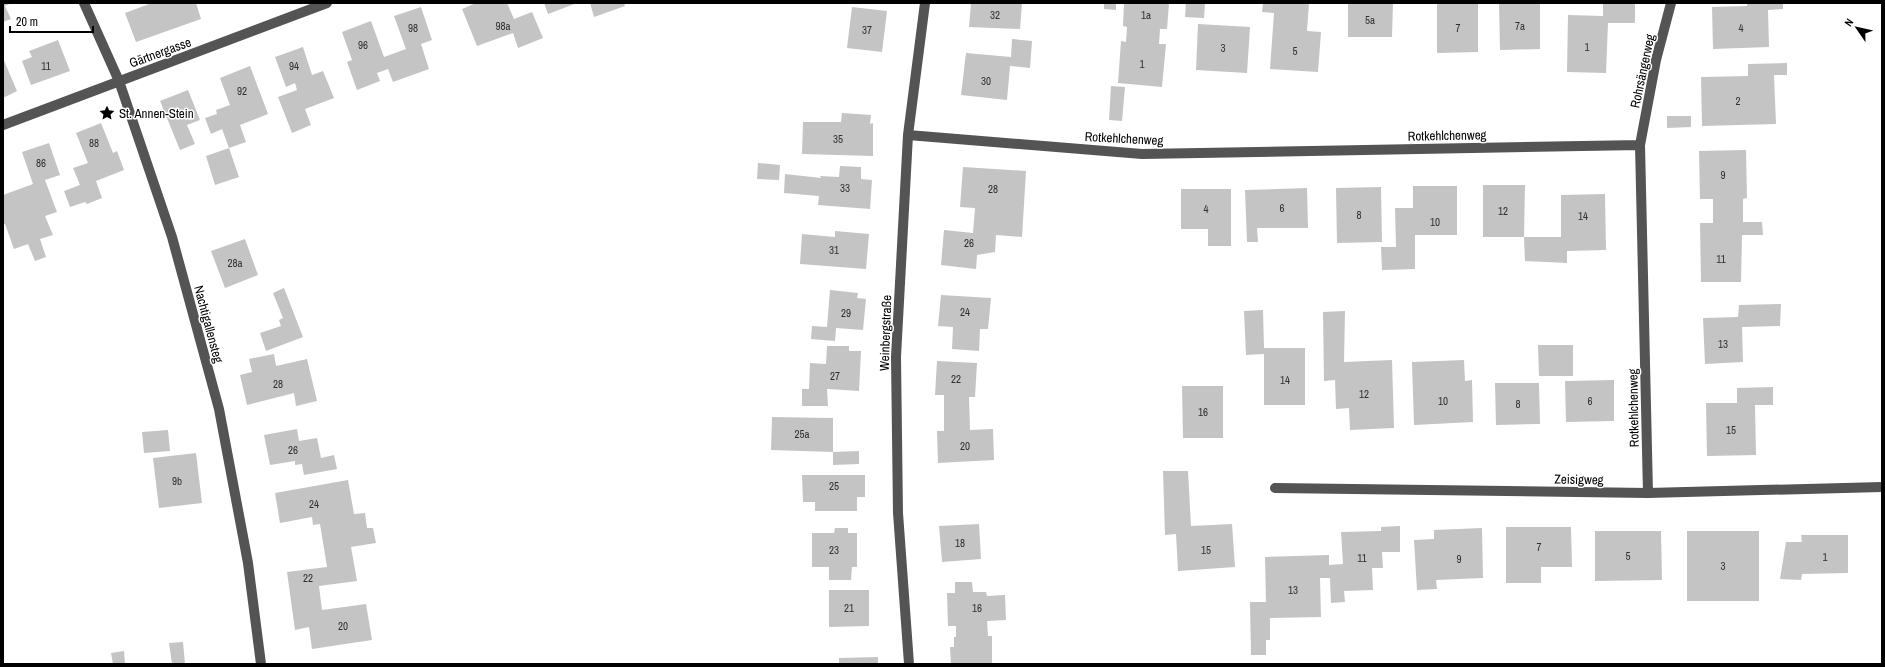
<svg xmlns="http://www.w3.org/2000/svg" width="1885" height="667" font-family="'Archivo Narrow',sans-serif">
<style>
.building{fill:#c4c4c4}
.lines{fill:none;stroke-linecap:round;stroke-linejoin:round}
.minor{stroke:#545454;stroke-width:10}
.labels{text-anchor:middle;stroke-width:3;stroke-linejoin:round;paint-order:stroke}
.number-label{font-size:11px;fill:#313131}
.street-label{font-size:13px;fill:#000;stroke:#fff}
.poi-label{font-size:13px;fill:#000;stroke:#fff;text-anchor:start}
</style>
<rect width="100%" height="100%" fill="#fff"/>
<!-- building -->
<path class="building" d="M3,3H11L5,6L11,19L3,22Z
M152,3H196L201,19L136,42L125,13Z
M476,3H507L514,19L532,12L543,38L518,48L513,33L477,46L462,9Z
M544,3H577L548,14Z
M590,3H624L625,6L594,17Z
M971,3H1022L1020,29L969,27Z
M1104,3H1116V10L1104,9Z
M1124,3H1169L1167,29H1160L1159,44H1166L1162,87L1118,83L1121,41L1126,42L1127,27L1123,26Z
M1186,3H1205L1204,18L1185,17Z
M1263,3H1309L1307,31L1321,32L1318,72L1270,69L1274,13L1262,12Z
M1348,3H1393L1392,37H1348Z
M1437,3H1478V52L1437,53Z
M1499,3H1540V49L1500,50Z
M1747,3H1783V9L1768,10L1769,47L1713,49L1712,7L1747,6Z
M1603,4H1635V23H1608L1606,73L1567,72L1568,15L1603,16Z
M421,7L432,40L421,44L429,69L393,82L388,69L377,73L380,81L357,90L347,62L352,60L342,32L371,21L384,57L406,49L394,16Z
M852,7L887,11L882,52L847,48Z
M1198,24L1250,27L1247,73L1196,70Z
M1012,39L1032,41L1030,68L1010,66L1007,100L961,95L966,53L1011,57Z
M58,40L70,71L31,85L22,61L32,57L29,51Z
M303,47L312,75L323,71L334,98L305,109L311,125L292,133L278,97L297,90L295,83L286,87L275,57Z
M3,58L17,91L3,98Z
M1787,63V75H1774L1776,124L1702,126L1701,77L1748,76V64Z
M250,66L268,114L240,125L246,142L229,148L222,129L211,134L205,118L217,114L216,110L230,105L220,78Z
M1111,86L1125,87L1122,121L1109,120Z
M188,90L200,120L187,125L195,144L180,150L160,101Z
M842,113L871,115L870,124L873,123V156L802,154L803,122H841Z
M1667,116H1691V127L1667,128Z
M101,123L113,153L117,151L124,170L96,181L102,198L87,204L85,202L70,207L64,191L80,185L73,168L88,163L76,133Z
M49,143L60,175L45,180L57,212L45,216L53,235L40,239L46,257L35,261L28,244L14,249L5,224H3V195L33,184L22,152Z
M229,148L239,177L215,185L206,156Z
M1746,150L1747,198L1743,199V222H1762L1763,235H1742L1741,282H1701L1700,223H1713V199H1700L1699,151Z
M758,163L780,165L779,180L757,179Z
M840,166L861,167V179L872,180L870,209L818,205L819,196L784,193L785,174L821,178L820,176L839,177Z
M963,167L1026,171L1022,237L996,235L995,252L977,255L976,269L941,265L944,230L973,233L975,208L960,207Z
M1483,185H1525L1524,237H1561V195L1605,194L1606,250L1567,251V263L1525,261L1524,237H1483Z
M1413,186H1457V235H1415V269L1382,270L1381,247H1396L1395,208H1413Z
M1381,187L1382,242L1337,243L1336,188Z
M1307,188L1308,228H1257L1258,242H1247L1245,190Z
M1181,189H1231V246H1208V229H1181Z
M835,231L869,234L866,269L800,264L802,234L835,237Z
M245,239L258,275L225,288L211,251Z
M284,288L303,337L266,351L260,333L281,326L279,320L283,318L273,293Z
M830,290L858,293L857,298L866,299L863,330L836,328L835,341L811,339L812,326L827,327Z
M941,295L991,298L988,329H980L979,351L952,349L953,327L938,326Z
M1781,304L1780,326L1742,327L1743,362L1705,364L1703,318L1738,317L1739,305Z
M1263,310L1264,348H1305V405H1264V354L1246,355L1244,311Z
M1345,311L1344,362L1392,360L1394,428L1350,430L1349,408L1336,409L1335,380L1324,381L1323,312Z
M1538,345H1573V376H1539Z
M827,346H849V351H861L859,391L827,389L828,406H802V389H809L810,363L826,364Z
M274,354L276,366L307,359L317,401L296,406L294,393L247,405L240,375L252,372L249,359Z
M1464,360L1465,381L1472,380L1473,422L1414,425L1412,362Z
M937,361L977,363L975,397H969L970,430L993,429L994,460L938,463L937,431H944V395H935Z
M1614,380V421L1566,422L1565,381Z
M1495,383H1539L1540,424L1496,425Z
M1182,386H1223V438H1183Z
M1773,387V405H1755L1756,455L1707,456L1706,403H1737V388Z
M772,417L833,418V452L771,450Z
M297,429L299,441L317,438L321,458L334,455L337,469L304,475L302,464L295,465V461L270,465L264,435Z
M168,430L170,451L144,453L142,432Z
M859,451V464L833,465V452Z
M196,453L202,503L159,508L153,458Z
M1163,471H1188L1191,526L1232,524L1235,567L1178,571L1176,534L1165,535Z
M802,475H865V497H857V511H815V502H803Z
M348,480L354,514L365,513L367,528H373L376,543L351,547L357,581L319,586L322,610L366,604L372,640L312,649L309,627L295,630L287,572L327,567L320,524L313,525L312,517L280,523L275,493Z
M979,524L981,559L942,562L939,526Z
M1400,526V552H1382L1383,568H1372L1373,590L1344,591L1345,602L1331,603L1330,578H1320L1321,617L1270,618V640H1266V655H1251L1250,602H1266L1265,557L1329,555V565L1343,564L1341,532L1381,531V527Z
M1506,527H1571L1572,567H1541V583H1506Z
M835,528H848V533H857V567H852L851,580H829V567H812V533H834Z
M1482,528L1483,578L1436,580L1437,589L1417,590L1414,540L1434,539V530Z
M1595,531H1661L1662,580L1595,581Z
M1687,531H1759V601H1687Z
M1801,535H1848V573L1802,574L1801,580L1780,579L1786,542H1802Z
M955,582H972L973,592H986L987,596L1005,595L1006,620L987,621L988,636H992V664H951L950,647H954V637H956V626H948L947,593H955Z
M829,590H869V626L829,627Z
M183,642L185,664H172L169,643Z
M124,651L125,664H113L111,653Z
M878,657V664H839V658Z"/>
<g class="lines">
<!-- minor -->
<path class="minor" d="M84,3L119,81L172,237L219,409L248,563L261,664
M3,125L327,3
M908,135L1142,154L1640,145L1648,493
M1640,145L1656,60L1671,3
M1275,488L1648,493L1882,487
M909,664L898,513L896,357L908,135L925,3"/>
</g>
<!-- icons -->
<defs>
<symbol id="sight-bare" viewBox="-9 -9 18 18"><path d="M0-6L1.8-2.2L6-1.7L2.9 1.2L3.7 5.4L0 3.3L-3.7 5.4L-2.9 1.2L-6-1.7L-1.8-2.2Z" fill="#000" stroke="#fff" stroke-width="2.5" paint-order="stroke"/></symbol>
</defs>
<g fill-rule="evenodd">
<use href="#sight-bare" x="96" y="102" width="22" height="22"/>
</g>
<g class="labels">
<!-- number labels -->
<g class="number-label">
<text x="995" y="19">32</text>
<text x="1146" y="19">1a</text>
<text x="1370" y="24">5a</text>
<text x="503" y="30">98a</text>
<text x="1520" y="30">7a</text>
<text x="413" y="32">98</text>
<text x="1458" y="32">7</text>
<text x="1741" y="32">4</text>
<text x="867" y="34">37</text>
<text x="363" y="49">96</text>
<text x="1587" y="51">1</text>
<text x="1223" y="52">3</text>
<text x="1295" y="55">5</text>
<text x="1142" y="68">1</text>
<text x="46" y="70">11</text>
<text x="294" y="70">94</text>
<text x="986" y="85">30</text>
<text x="242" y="95">92</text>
<text x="1738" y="105">2</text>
<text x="838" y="143">35</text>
<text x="94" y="147">88</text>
<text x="41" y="167">86</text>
<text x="1723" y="179">9</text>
<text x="845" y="192">33</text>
<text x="993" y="193">28</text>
<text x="1282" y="212">6</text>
<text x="1206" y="213">4</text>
<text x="1503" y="215">12</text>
<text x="1359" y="219">8</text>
<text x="1583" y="220">14</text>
<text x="1435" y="226">10</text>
<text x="969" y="247">26</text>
<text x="834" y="254">31</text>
<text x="1721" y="263">11</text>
<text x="235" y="267">28a</text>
<text x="965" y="316">24</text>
<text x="846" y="317">29</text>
<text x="1723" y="348">13</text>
<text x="835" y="380">27</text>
<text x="956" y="383">22</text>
<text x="1285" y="384">14</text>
<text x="278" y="388">28</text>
<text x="1364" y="398">12</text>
<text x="1443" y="405">10</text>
<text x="1590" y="405">6</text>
<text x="1518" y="408">8</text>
<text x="1203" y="416">16</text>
<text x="1731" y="434">15</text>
<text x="802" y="438">25a</text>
<text x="965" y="450">20</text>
<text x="293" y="454">26</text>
<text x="177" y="485">9b</text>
<text x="834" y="490">25</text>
<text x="314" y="508">24</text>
<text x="960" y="547">18</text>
<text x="1539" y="551">7</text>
<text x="834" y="554">23</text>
<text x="1206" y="554">15</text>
<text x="1628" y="560">5</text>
<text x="1825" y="561">1</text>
<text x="1362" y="562">11</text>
<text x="1459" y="563">9</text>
<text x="1723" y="570">3</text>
<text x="308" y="582">22</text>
<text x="1293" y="594">13</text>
<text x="849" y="612">21</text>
<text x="977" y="612">16</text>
<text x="343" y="630">20</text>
</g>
<!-- street labels -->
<g class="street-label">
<text transform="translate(160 52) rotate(-20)" y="5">Gärtnergasse</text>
<text transform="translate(1642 71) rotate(-78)" y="5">Rohrsängerweg</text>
<text transform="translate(1447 135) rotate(-1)" y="5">Rotkehlchenweg</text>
<text transform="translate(1124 138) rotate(3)" y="5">Rotkehlchenweg</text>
<text transform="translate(209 324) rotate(75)" y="5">Nachtigallensteg</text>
<text transform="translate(885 333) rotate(-88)" y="5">Weinbergstraße</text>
<text transform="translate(1633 408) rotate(-91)" y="5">Rotkehlchenweg</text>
<text transform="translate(1579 479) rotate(1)" y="5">Zeisigweg</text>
</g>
<!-- poi labels -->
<g class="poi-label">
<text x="119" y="118">St. Annen-Stein</text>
</g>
</g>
<!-- border -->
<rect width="1885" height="667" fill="none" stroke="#000000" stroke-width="8"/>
<!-- north arrow -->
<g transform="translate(1857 28) rotate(304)" stroke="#ffffff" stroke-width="3" paint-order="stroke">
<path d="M0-3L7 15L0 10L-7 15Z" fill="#000000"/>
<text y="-6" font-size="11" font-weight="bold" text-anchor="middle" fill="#000000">N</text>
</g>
<!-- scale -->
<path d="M10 26v6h83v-6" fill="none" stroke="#000000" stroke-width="2"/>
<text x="16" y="26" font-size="12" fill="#000000" stroke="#ffffff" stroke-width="3" paint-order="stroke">20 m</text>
</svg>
